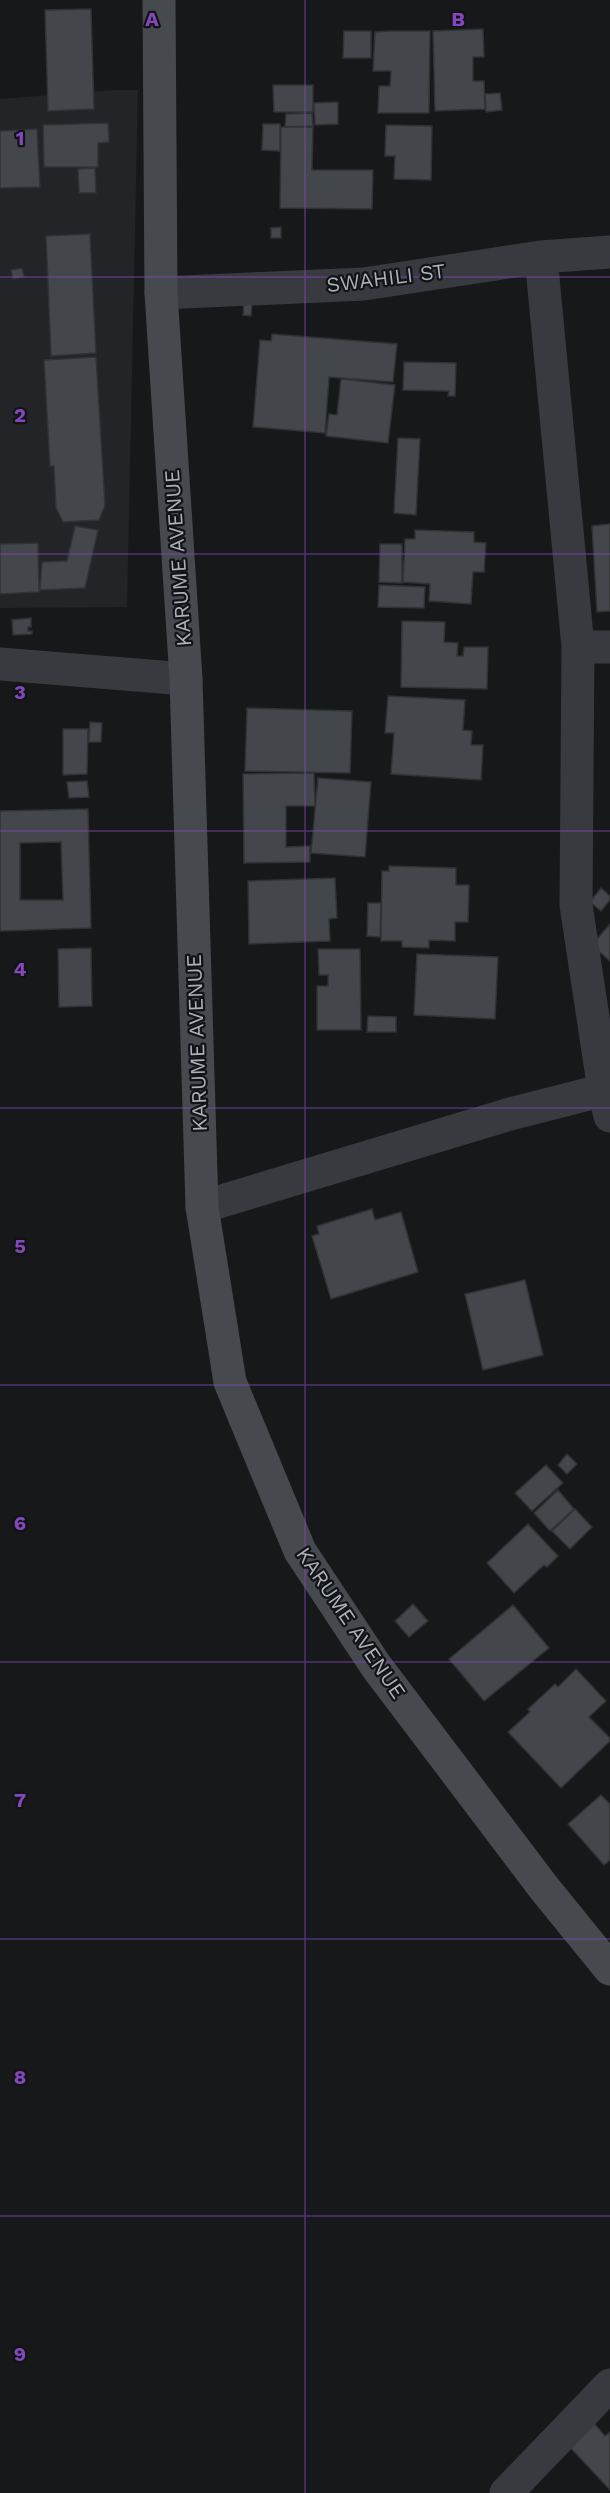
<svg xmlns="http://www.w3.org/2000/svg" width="610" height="2493" font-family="'Work Sans',sans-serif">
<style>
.built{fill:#232427}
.building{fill:#43464a;stroke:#313236;stroke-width:1.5;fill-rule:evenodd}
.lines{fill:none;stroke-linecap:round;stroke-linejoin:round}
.street{stroke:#383a3f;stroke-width:33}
.secondary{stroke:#464a4f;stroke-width:33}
.grid{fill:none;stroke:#8447be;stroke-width:1.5;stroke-opacity:0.55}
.labels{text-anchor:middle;stroke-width:4.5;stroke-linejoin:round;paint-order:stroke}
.street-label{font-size:21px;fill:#a9b1ba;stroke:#121315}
.grid-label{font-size:20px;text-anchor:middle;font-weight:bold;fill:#8447be;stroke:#121315;stroke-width:4.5;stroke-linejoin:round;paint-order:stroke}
</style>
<rect width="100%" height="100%" fill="#17181a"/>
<!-- built -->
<path class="built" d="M114,90H138L127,607L0,608V99Z"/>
<!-- building -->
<path class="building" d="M91,9L94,109L48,111L45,10Z
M483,29L484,57H473V81H484L485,109L435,111L433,31Z
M344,31H371V58H343Z
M391,31H430L429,113H378L379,86H390L391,71H373L375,32Z
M273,85H313V112H274Z
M500,93L502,110L486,112L485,94Z
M338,102V124L315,125L314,103Z
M312,113L313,126L285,127L286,114Z
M108,123L109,142L98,143V167H44L43,125Z
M263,124H280V151L262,150Z
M386,125L432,126L431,180L394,179L395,156H385Z
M281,127H313L312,170H373L372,209L280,208Z
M37,129L40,187L0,188V131Z
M95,168L96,193H79L78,169Z
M281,227V238H271V228Z
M90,234L96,353L51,356L46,236Z
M22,268L24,277L13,279L11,270Z
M244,303H252L251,316L243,315Z
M272,334L397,344L393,382L329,377L325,433L253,427L260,340L271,341Z
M96,357L105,505L99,520L63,522L56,508L54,466H50L44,360Z
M404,362L456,363L455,396H448L449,391L403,390Z
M341,379L395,385L388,443L326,436L329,414L337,415Z
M398,438L420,439L416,515L394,513Z
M610,524V611L597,612L592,526Z
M75,526L98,530L85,588L40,590L42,562L67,561Z
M415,530L474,532V542L486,543L484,572H473L471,604L429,601L430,584L403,582L405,539H415Z
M38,543L39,592L0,594V544Z
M380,544H402V583L379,582Z
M379,585L425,587L424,608L378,607Z
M31,618V627H28V631H32V634L13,635L12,620Z
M402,621L445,622L444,642L458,643L457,656H463L464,647H488L487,689L401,687Z
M388,696L465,700L463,730L472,731L471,745H483L481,780L391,774L394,733H385Z
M247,708L352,711L350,773L245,771Z
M90,722L102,723L101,742H89Z
M63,729H88L87,774L63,775Z
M314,773L315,806H286V847L310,846V862L244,863L243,774Z
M318,778L371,782L365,857L311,853Z
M87,781L89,797L69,798L67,782Z
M88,809L91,928L0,931V811ZM61,842L63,900H20V843Z
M389,866L456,868V885H469L468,922H455V941L429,940V948L402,947V941H381L382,871H389Z
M335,878L337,918L329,919L330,941L249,944L248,881Z
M601,888L610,896V900L601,911L590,902Z
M368,903H381L380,937L367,936Z
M610,924V961L592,945Z
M91,948L92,1006L59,1007L58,949Z
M318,949H360L361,1030H317V986H328V975H319Z
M417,954L498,957L495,1019L414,1015Z
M368,1016L396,1017V1032H367Z
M372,1209L375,1220L401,1212L418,1272L331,1299L312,1236L319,1234L317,1226Z
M525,1280L543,1355L483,1370L465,1294Z
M567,1454L577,1464L567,1474L558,1465Z
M546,1465L563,1483L532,1511L515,1493Z
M558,1490L574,1509L550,1531L534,1513Z
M575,1509L592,1527L570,1549L552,1531Z
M528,1524L558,1556L547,1567L544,1565L514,1593L487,1563Z
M413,1604L428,1621L409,1637L395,1621Z
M513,1605L549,1648L484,1701L449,1659Z
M576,1669L606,1701L589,1717L610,1738V1741L561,1788L508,1732L530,1712L528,1709L555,1684L558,1687Z
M601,1795L610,1804V1860L604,1865L568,1824Z
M593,2422L605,2436L610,2432V2490L568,2445Z"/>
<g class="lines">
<!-- street -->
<path class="street" d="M541,257L578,647L576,905L604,1090L610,1116
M161,293L364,284L541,257L610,252
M578,647H610
M0,664L186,679
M202,1207L510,1114L604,1090
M506,2493L610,2385"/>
<!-- secondary -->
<path class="secondary" d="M159,0L161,293L186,679L202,1207L230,1382L300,1551L376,1666L544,1888L610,1969"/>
</g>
<!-- grid -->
<path class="grid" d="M305,0V2493M0,277H610M0,554H610M0,831H610M0,1108H610M0,1385H610M0,1662H610M0,1939H610M0,2216H610"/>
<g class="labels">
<!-- street labels -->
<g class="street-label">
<text transform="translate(386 278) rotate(-7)" y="7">SWAHILI ST</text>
<text transform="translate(178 558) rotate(-94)" y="7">KARUME AVENUE</text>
<text transform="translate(197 1043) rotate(-92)" y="7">KARUME AVENUE</text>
<text transform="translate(351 1623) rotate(56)" y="7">KARUME AVENUE</text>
</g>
</g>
<g class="grid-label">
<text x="152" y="26">A</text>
<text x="458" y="26">B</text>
<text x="20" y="145">1</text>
<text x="20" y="422">2</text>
<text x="20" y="699">3</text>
<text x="20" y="976">4</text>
<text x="20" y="1253">5</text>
<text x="20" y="1530">6</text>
<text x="20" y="1807">7</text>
<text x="20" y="2084">8</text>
<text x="20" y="2361">9</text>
</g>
</svg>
